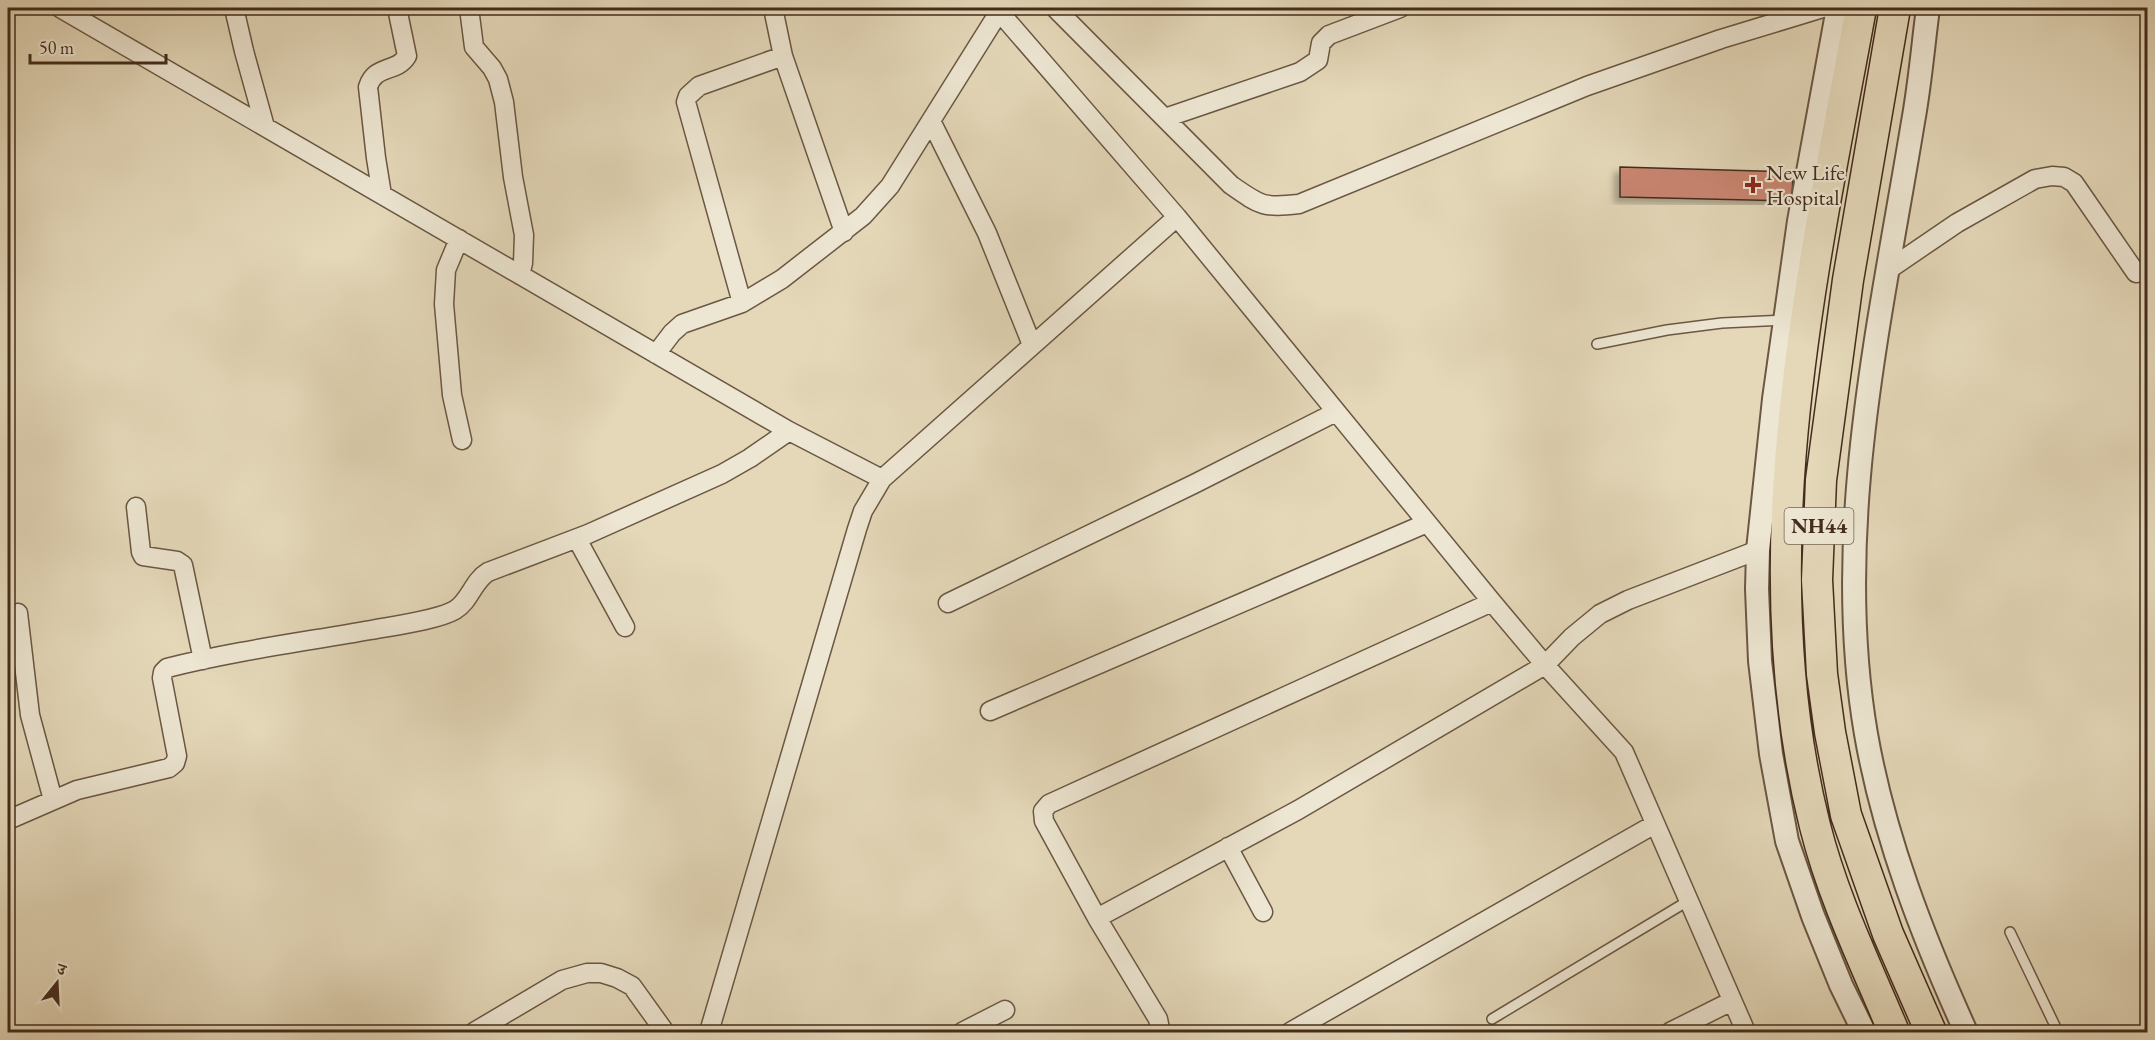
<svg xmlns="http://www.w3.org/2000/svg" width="2155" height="1040" font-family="'EB Garamond','Noto Serif Devanagari',serif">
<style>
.building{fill:#c98571;stroke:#432c1c;stroke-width:1.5;filter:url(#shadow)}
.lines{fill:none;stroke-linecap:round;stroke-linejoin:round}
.service-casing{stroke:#6b5743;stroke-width:12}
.minor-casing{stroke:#6b5743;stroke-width:21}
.tertiary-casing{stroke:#6b5743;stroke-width:26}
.trunk-casing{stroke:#432c1c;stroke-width:33}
.service{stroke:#ede6d2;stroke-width:9}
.minor{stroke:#ede6d2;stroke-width:18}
.tertiary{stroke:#ede6d2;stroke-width:22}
.trunk{stroke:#e4d8b9;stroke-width:30}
.poi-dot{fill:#8f2418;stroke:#ede6d2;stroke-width:2}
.labels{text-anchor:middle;stroke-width:4.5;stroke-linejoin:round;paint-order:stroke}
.shield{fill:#ede6d2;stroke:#766453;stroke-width:1.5}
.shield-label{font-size:21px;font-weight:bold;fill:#432c1c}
.poi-label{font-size:22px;fill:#432c1c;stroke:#ede6d2;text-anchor:start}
</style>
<defs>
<filter id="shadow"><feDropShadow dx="-5.5" dy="5.5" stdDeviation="3" flood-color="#0004"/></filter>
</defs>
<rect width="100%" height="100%" fill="#e4d8b9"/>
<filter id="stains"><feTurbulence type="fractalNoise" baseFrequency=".00333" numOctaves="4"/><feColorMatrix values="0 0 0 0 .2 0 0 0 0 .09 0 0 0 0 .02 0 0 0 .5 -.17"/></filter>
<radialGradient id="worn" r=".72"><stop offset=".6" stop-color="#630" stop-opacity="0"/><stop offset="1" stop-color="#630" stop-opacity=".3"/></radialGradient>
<!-- building -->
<path class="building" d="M1620,167L1793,172L1792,201L1620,197Z"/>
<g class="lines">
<defs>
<path id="service" d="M1597,344L1667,330L1722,323L1785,320
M2010,932L2058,1032
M1492,1019L1688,901"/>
<path id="minor" d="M60,8L789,431L882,479
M234,8L244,51L265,127
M469,8L474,47L492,68L498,79L504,102L513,177L524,235L523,263L520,275
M773,8L783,56L844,232
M1055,8L1231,185C1261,206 1263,208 1299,204L1587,86L1721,39L1823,8
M1165,118L1300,72L1318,60L1321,43L1329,35L1400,8
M931,121L987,233L1032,345
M382,195L376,158L368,87C375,64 397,73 407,56L397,8
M1177,217L1492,602L1545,665L1624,752L1746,1032
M459,239L446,270L444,304L452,395L462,440
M1888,270L1957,223L2035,179L2052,176L2064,177L2074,183L2136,273
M742,303L686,102L688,96L699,86L783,56
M656,354L672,333L682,324L742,303L782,279L863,216L890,186L999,12
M136,507L141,552L143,556L177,561L183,565L203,660
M577,539L625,627
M948,603L1194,484L1336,412
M18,613L30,715L53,800
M990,711L1427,523
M8,820L77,790L169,768L175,763L177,756L162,678L163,672L167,668C234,651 303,642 371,630C392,626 438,620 455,610C470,601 473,581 488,572L588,534L722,474L750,458L789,431
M1228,847L1263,912
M1097,918L1298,810L1545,665L1572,637L1600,614L1628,600L1758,550
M474,1032L562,980L587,973H601L617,978L632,986L665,1032
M709,1032L857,529L863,511L882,479L1177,217L996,8
M962,1032L1005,1010
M1159,1032L1160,1029L1158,1019L1097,918L1044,821L1043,811L1049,804L1492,602
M1290,1032L1655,824
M1670,1032L1732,1001"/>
<path id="tertiary" d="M1838,8L1799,221L1774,399L1758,550L1757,589L1760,661L1771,754L1787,841L1813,916L1841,985L1864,1032
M1928,8C1923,46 1920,84 1913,122C1880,323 1831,530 1866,734C1884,837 1923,937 1966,1032"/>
<path id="trunk" d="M1861,8C1812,275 1747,556 1815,826C1833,898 1866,965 1894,1032
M1895,8L1848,280L1821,480L1817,580L1822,674L1830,732L1846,815L1888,934L1931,1032"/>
</defs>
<!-- service casing -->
<use href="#service" class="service-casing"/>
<!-- minor casing -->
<use href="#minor" class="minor-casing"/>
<!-- tertiary casing -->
<use href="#tertiary" class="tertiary-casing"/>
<!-- trunk casing -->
<use href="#trunk" class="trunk-casing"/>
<!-- service -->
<use href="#service" class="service"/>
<!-- minor -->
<use href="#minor" class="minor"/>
<!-- tertiary -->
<use href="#tertiary" class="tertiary"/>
<!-- trunk -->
<use href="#trunk" class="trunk"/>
</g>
<!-- markers -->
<path class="poi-dot" d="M1750 176h6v6h6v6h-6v6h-6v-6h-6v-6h6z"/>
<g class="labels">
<!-- shield labels -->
<rect class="shield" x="1784.5" y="508" width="69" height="36" rx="4.5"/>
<g class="shield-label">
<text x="1819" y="533">NH44</text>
</g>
<!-- poi labels -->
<g class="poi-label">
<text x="1766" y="180">New Life<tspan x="1766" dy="25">Hospital</tspan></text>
</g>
</g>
<!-- margin -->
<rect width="2155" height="1040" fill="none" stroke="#e4d8b9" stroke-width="30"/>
<rect x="9" y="9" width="2137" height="1022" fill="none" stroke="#432c1c" stroke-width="3"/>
<rect x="15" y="15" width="2125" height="1010" fill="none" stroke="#432c1c" stroke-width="1.5"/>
<!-- north arrow -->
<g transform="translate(57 983) rotate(18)" stroke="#ede6d2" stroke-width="4.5" paint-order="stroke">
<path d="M0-4.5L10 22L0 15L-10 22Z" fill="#432c1c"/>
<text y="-9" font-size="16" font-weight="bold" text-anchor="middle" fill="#432c1c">उ</text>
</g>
<!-- scale -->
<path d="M30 54v9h136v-9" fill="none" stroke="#432c1c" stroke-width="3"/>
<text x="39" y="54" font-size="18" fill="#432c1c" stroke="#ede6d2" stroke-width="4.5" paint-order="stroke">50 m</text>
<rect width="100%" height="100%" filter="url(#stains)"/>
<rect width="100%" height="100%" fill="url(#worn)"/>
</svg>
